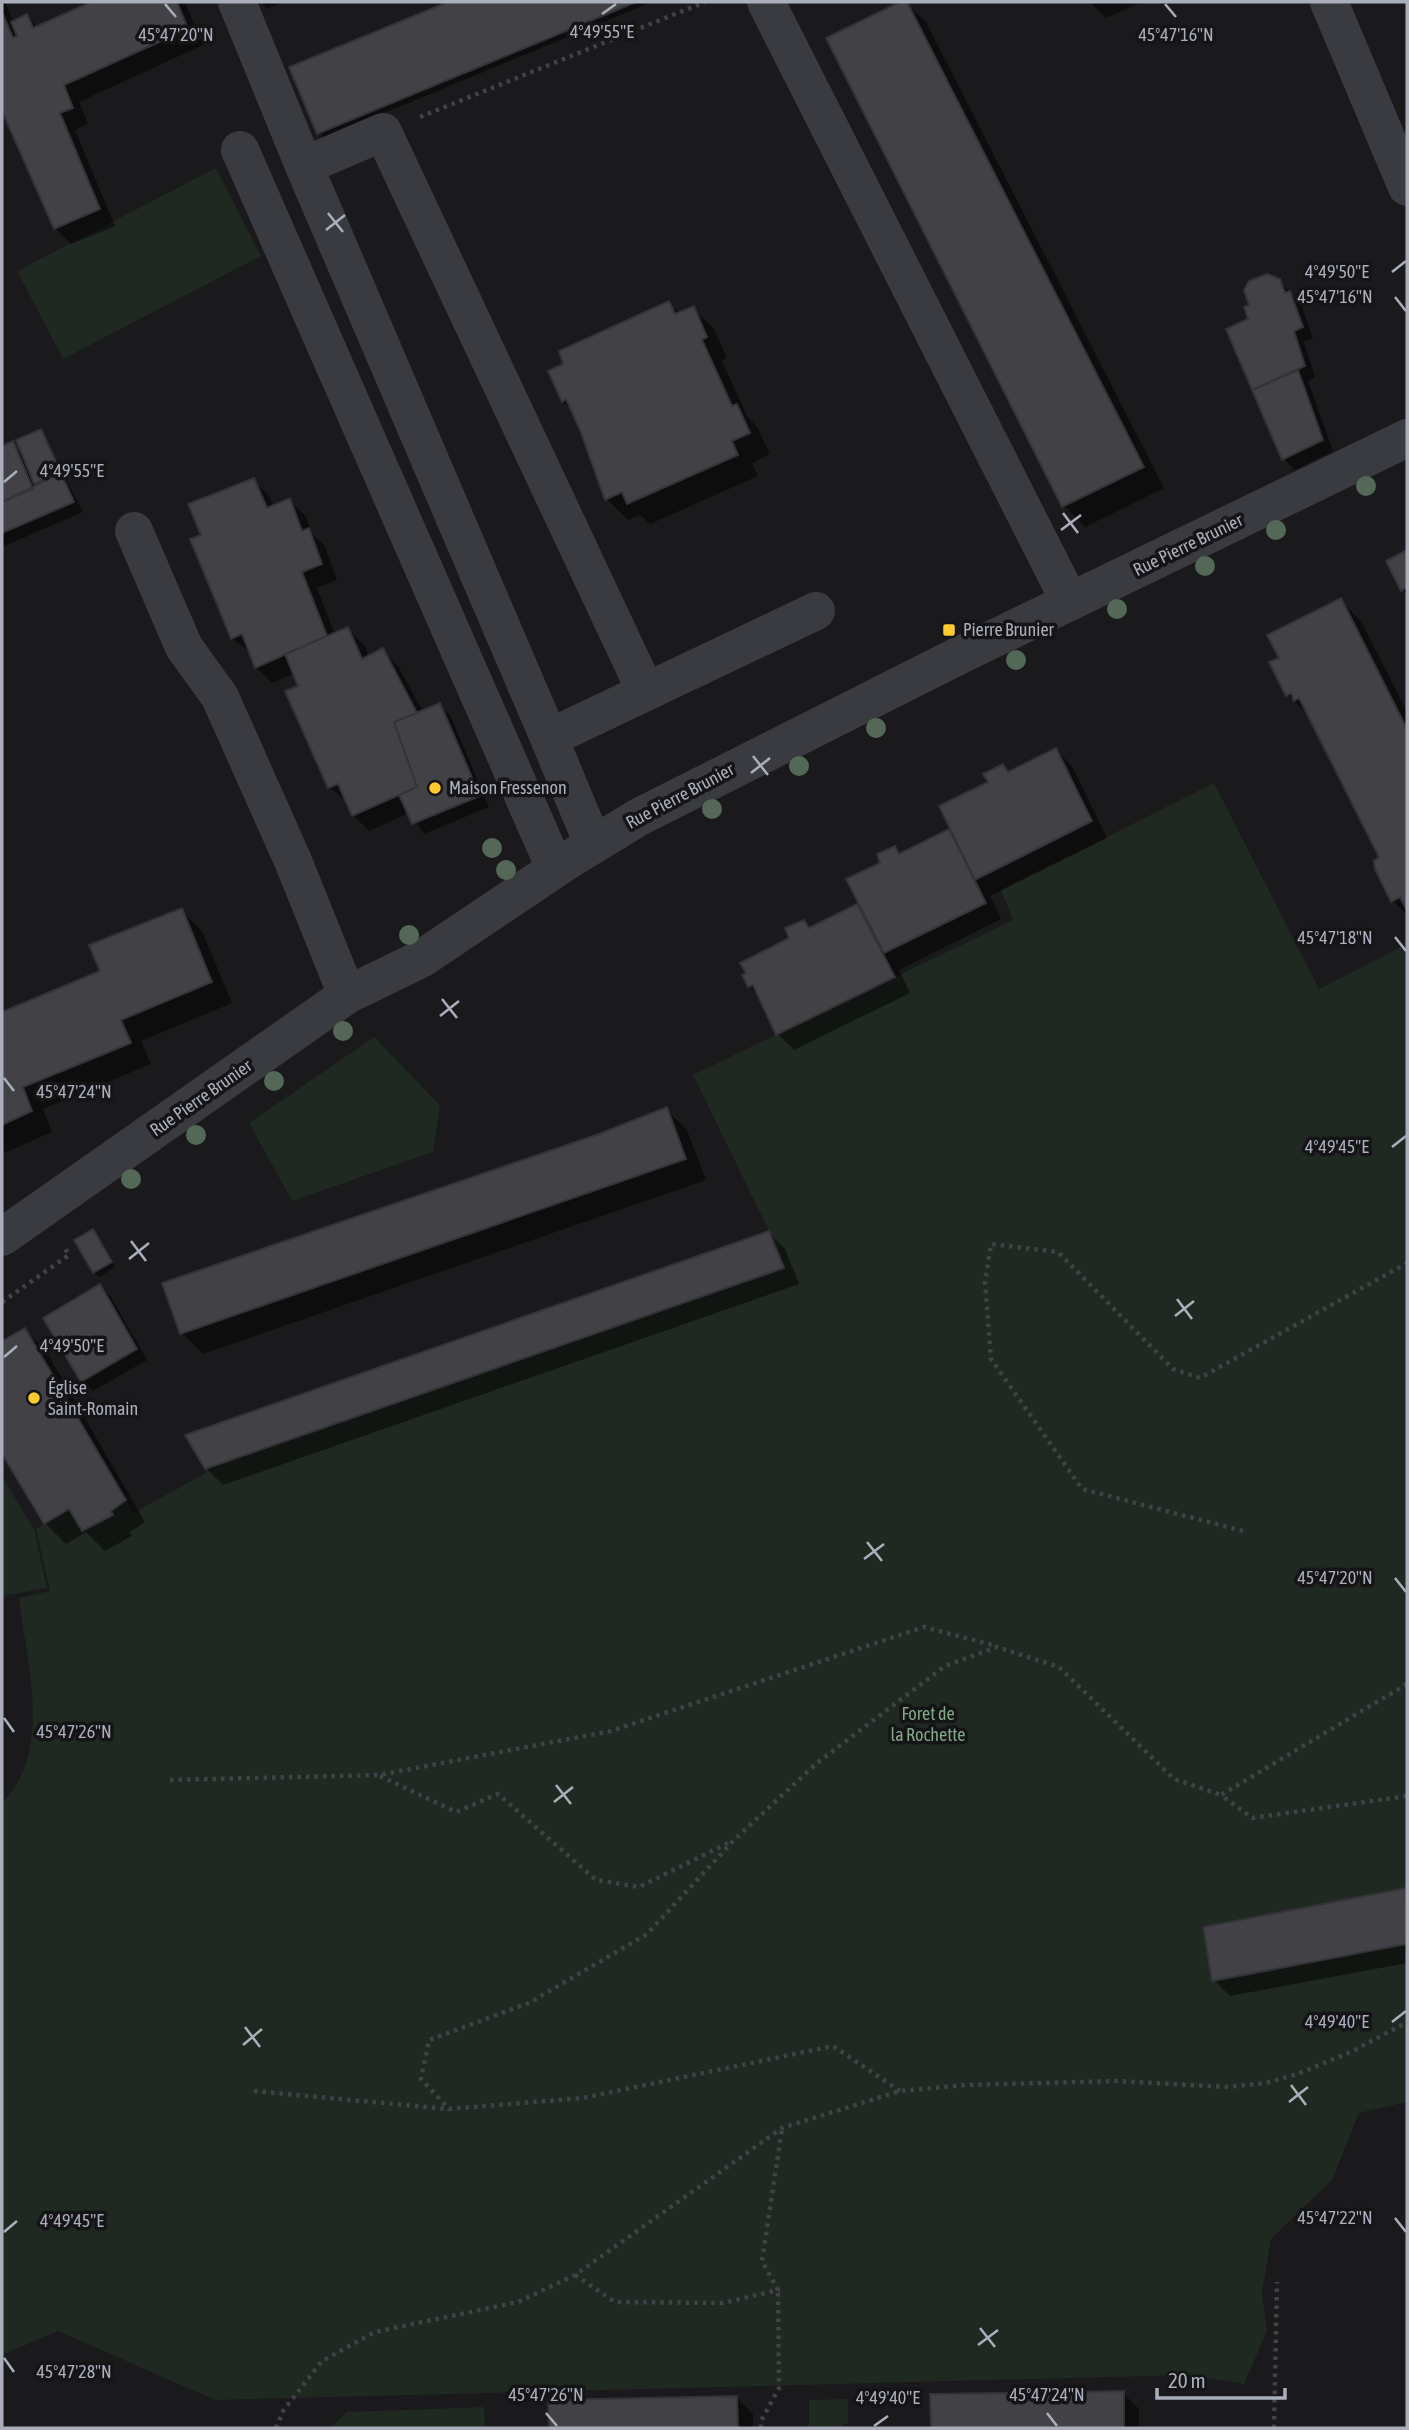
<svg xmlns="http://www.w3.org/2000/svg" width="1409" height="2430" font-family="'Asap Condensed',sans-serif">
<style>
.green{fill:#1f2821}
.shadow{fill:#0007}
.building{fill:#414146;stroke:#343338;stroke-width:2}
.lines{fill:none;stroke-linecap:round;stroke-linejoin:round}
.path{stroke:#404248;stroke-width:4.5;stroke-dasharray:3.5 5;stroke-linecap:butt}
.minor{stroke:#3a3b41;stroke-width:38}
.tree{fill:#536857}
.ticks{fill:none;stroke:#abafbc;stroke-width:2.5}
.poi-dot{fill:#fdcb30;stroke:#151417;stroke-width:2.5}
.labels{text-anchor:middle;stroke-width:7;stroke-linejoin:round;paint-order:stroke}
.street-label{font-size:18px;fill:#abafbc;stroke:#151417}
.poi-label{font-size:18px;fill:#abafbc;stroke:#151417;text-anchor:start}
.park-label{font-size:18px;fill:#81a887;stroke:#151417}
.ticks-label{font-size:18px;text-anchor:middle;fill:#abafbc;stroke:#151417;stroke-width:7;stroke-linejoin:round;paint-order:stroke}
</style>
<rect width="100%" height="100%" fill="#1a191c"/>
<!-- green -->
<path class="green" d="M216,168L261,256L63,359L17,271Z
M1214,783L1319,989L1407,944V2102L1359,2113L1332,2180L1271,2239L1262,2292L1267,2331L1244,2384L1188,2375L215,2400L58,2331L2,2355V1803C54,1751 26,1661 19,1598L50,1591L36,1529L69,1509L83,1531L112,1515L111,1511L126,1500L133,1513L206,1473L205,1469L784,1268L769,1231L693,1075L1013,920L1001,890Z
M374,1037L440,1105L433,1152L292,1201L249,1123Z
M2,1476L34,1529L47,1588L2,1596Z
M848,2399V2424H843L842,2428H805L809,2425V2400Z
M484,2407L485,2428H330L347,2412Z"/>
<!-- shadow -->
<path class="shadow" d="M2,2H5L14,23L27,16L38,28L83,7L80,2H185L203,45L79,102L88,124L75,130L115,226L71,244L55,228L2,107Z
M261,2H283L267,9Z
M453,2H652L324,138L292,68Z
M904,2L926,22L1164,488L1085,527L1064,506L828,39Z
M1090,2H1142L1106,18Z
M1278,280L1301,304L1313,338L1304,342L1315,377L1308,381L1333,451L1295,470L1284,459L1229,330L1250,320Z
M668,303L680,314L693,308L714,329L727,358L722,361L747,416L757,427L770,454L752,463L758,476L650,524L640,515L628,520L607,499L581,429L573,411L563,401L565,365Z
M41,431L83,512L2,547V448L12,443L23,454Z
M253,480L269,496L274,507L289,500L306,516L312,534L325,546L337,580L317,588L335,635L348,629L364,645L369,657L382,650L398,666L423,712L439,705L450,715L489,807L424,834L409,813L369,831L353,815L348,802L329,787L295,673L272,683L256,667L251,653L232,638L203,536Z
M1407,552V595L1388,562Z
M1340,600L1361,621L1407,712V915L1393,901L1382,858L1309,716L1288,695L1281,659Z
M1056,750L1072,766L1107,838L990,896L1001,919L899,970L910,993L794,1050L778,1034L760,997L749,986L803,922L811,929L859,905L894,848L901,855L952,830L1002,766L1010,773Z
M181,910L202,931L232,1003L141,1041L151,1064L43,1109L52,1132L2,1154V1042L4,1041L2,1014L102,972Z
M666,1109L687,1130L706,1180L203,1354L182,1333L599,1136Z
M93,1231L115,1267L99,1277L94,1272Z
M769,1233L785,1249L799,1284L223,1485L206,1468Z
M100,1286L111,1297L147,1360L93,1391L82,1381Z
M25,1330L46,1351L145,1522L130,1532L132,1536L105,1551L86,1532L66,1544L45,1523L2,1450V1343Z
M1405,1890L1407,1963L1230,1996L1214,1980Z
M1123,2393L1139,2409V2428H933L932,2396Z
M737,2398L753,2414V2428H551L550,2402Z"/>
<!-- building -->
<path class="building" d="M91,2H177L188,29L64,85L73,108L60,113L100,209L54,229L2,111V12L13,38L17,36L11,22L27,14L33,28Z
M448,2H636L317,134L289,67Z
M900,2H907L1144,467L1062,507L826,38Z
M1267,274L1280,279L1285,293L1290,291L1303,327L1294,331L1305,366L1252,390L1226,329L1248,319L1244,307L1249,305L1244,290L1249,281Z
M669,301L675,314L694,306L707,337L702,340L732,406L737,404L750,433L732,441L738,455L627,504L622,492L605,500L580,430L566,399L562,402L548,371L563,364L559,351Z
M1298,370L1323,440L1282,460L1252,390Z
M41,429L61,473L34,484L16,440Z
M13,441L33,489L2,502V446Z
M61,473L74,502L2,533V502Z
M254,478L267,508L290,498L302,531L309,528L322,564L302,572L327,636L255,668L242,634L231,639L221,614L190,539L201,535L188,504Z
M1407,550V587L1401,591L1386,561Z
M1341,598L1407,729V911L1400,897L1391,902L1375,869L1374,861L1379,857L1299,698L1294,701L1291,693L1286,696L1269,662L1279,658L1267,635Z
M348,627L362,659L383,648L417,713L394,722L417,787L352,816L338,784L328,788L285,691L298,686L285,654Z
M440,703L480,796L412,824L399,795L417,787L394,722Z
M1056,748L1092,821L975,880L939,806L988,782L983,774L1003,764L1008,772Z
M949,829L986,903L884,953L846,879L880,863L877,854L895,846L899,854Z
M857,904L895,977L776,1035L753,985L748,987L742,975L746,973L740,963L789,938L785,928L804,920L809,928Z
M182,908L212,982L121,1020L131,1043L23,1087L32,1111L2,1125V1012L100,971L89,945Z
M667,1107L686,1159L180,1334L162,1283L599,1134Z
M93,1229L112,1262L93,1273L74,1240Z
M769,1231L784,1268L205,1469L185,1435Z
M100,1284L137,1349L81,1382L43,1318Z
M25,1328L126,1500L111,1511L113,1515L82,1531L69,1509L44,1524L2,1454V1341Z
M1406,1888L1407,1944L1212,1981L1203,1927Z
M1124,2391V2428H931L930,2394Z
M737,2396L738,2428H549L548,2400Z"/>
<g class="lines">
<!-- path -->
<path class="path" d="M420,117L705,2
M2,1302L69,1255L63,1245
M1243,1531L1082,1489L991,1359L985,1282L991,1244L1058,1252L1173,1369L1200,1378L1407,1263
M1407,1684L1221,1795L1252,1818L1407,1796
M380,1776L456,1812L498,1794L596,1880L639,1887L732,1841
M170,1780L379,1775L611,1731L924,1627L996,1646
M254,2091L448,2109
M900,2091L833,2046L583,2098L449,2109L421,2079L429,2040L529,2003L647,1934L735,1839L817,1763L945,1666L997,1647L1059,1667L1174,1779L1221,1795
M575,2275L615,2302L723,2303L778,2290L762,2261L782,2129
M276,2428L283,2411L322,2361L375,2332L518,2302L575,2275L782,2128L900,2091L965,2085L1118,2081L1227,2087L1266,2083L1300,2073L1353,2051L1407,2022
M761,2428V2421L779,2388L778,2290
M1274,2428L1277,2282"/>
<!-- minor -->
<path class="minor" d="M237,2L304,166L549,738
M766,2L1070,602
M1329,2L1407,187
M240,150L555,868
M304,166L383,132L646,692
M134,531L184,647L220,697L293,861L347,995
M593,844L549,738L816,611
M2,1237L347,995L421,959L570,859L639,817L960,655L1407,438"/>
</g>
<!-- trees -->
<g class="tree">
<circle cx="1366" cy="486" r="10"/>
<circle cx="1276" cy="530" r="10"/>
<circle cx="1205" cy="566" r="10"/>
<circle cx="1117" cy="609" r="10"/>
<circle cx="1016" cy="660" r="10"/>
<circle cx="876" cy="728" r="10"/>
<circle cx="799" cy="766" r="10"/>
<circle cx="712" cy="809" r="10"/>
<circle cx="492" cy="848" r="10"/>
<circle cx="506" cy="870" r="10"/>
<circle cx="409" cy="935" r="10"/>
<circle cx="343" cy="1031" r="10"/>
<circle cx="274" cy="1081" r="10"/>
<circle cx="196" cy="1135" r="10"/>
<circle cx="131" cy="1179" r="10"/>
</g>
<!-- ticks -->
<path class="ticks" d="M165,4L176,17M1165,4L1176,17M602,14L616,4M328,213L343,232M326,230L345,215M1392,272L1406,261M1395,297L1406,311M4,482L17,471M1063,513L1078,533M1061,530L1081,515M753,756L768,775M751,773L770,758M1395,937L1406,951M442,999L457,1018M440,1016L459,1001M4,1078L14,1091M1392,1147L1406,1136M131,1241L146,1261M129,1259L149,1243M1177,1299L1192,1319M1175,1316L1194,1301M4,1357L17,1346M867,1542L882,1561M864,1559L884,1544M1395,1578L1406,1592M4,1718L14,1732M556,1785L571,1804M554,1802L573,1787M1392,2022L1406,2011M245,2027L260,2047M243,2045L262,2029M1291,2085L1306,2105M1289,2102L1308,2087M1395,2218L1406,2232M4,2232L17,2221M980,2328L995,2347M978,2345L998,2330M4,2358L14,2372M546,2413L557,2426M1047,2413L1057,2426M874,2426L888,2416"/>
<!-- markers -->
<g class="poi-dot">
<rect x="942" y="623" width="14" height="14" rx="3.5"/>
<circle cx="435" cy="788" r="7"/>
<circle cx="34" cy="1398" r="7"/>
</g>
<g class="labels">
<!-- street labels -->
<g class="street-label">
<text transform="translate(1188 545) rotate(-26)" y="6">Rue Pierre Brunier</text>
<text transform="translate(680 796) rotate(-28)" y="6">Rue Pierre Brunier</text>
<text transform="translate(201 1098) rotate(-35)" y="6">Rue Pierre Brunier</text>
</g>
<!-- poi labels -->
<g class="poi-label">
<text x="963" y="636">Pierre Brunier</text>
<text x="449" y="794">Maison Fressenon</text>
<text x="48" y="1394">Église<tspan x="48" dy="21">Saint-Romain</tspan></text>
</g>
<!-- park labels -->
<g class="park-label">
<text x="928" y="1720">Foret de<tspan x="928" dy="21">la Rochette</tspan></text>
</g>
</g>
<g class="ticks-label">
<text x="602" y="38">4°49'55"E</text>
<text x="176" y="41">45°47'20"N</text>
<text x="1176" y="41">45°47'16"N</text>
<text x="1337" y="278">4°49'50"E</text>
<text x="1335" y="303">45°47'16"N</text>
<text x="72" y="477">4°49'55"E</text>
<text x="1335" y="944">45°47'18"N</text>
<text x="74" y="1098">45°47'24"N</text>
<text x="1337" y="1153">4°49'45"E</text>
<text x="72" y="1352">4°49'50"E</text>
<text x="1335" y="1584">45°47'20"N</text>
<text x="74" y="1738">45°47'26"N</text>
<text x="1337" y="2028">4°49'40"E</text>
<text x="1335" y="2224">45°47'22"N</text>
<text x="72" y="2227">4°49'45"E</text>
<text x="74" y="2378">45°47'28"N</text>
<text x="546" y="2401">45°47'26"N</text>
<text x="1047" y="2401">45°47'24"N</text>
<text x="888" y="2404">4°49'40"E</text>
</g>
<!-- border -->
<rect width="1409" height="2430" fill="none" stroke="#abafbc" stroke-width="7"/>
<!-- scale -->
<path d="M1157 2388v10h128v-10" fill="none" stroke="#abafbc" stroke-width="3.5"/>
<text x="1168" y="2388" font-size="21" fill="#abafbc" stroke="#151417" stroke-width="5" paint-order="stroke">20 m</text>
</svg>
